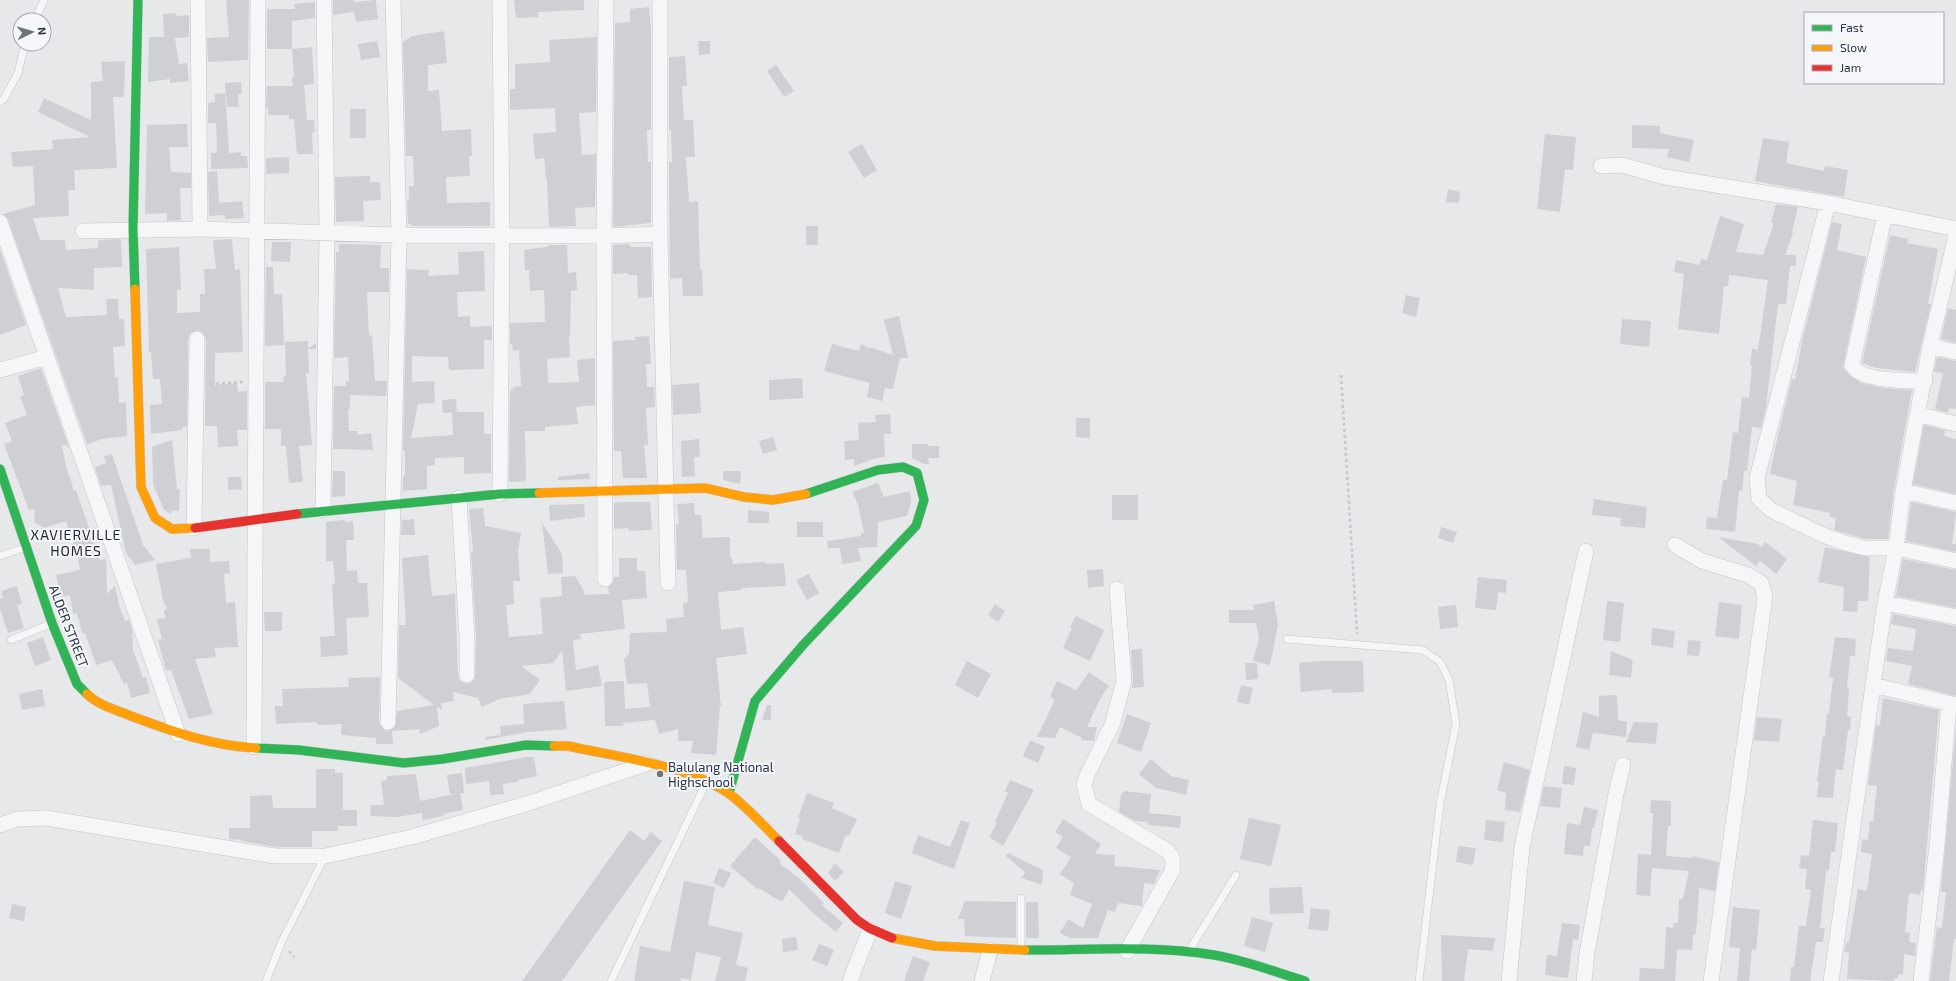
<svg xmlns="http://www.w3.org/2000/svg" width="1956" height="981" font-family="'Exo 2',sans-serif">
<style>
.building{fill:#ced0d3}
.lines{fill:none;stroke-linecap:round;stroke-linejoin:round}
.lane-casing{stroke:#c4c6c8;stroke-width:8}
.street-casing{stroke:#c4c6c8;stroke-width:16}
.fast-casing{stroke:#c4c6c8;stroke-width:10}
.slow-casing{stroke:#c4c6c8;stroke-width:10}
.jam-casing{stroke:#c4c6c8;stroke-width:10}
.path{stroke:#c5c6ca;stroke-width:2.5;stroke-dasharray:3 3;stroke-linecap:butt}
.lane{stroke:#f5f6f7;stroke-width:7}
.street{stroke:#f5f6f7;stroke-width:15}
.fast{stroke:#30b455;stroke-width:9}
.slow{stroke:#ff9f0a;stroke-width:9}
.jam{stroke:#e5322d;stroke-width:9}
.poi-dot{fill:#6c737f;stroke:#f4f6f9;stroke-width:1.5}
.labels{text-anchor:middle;stroke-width:4;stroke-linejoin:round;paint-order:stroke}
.street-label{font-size:13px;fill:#2b3445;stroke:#f4f6f9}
.poi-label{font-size:13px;fill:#2b3445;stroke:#f4f6f9;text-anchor:start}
.neighbourhood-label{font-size:14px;letter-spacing:1px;fill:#1d2536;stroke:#f4f6f9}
</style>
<rect width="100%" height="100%" fill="#e6e8ea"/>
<!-- building -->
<path class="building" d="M226,0H249L248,60L208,62L207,38L229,37Z
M333,0H353L354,2L376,0L378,19L356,22L354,12L333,15Z
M514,0H584V10L538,12V17L516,18Z
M315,2V18L292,21V49H267V9H295L294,4Z
M649,7L651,31V130H647L648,162H651V223L613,227L615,23L630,22V9Z
M176,13V16L189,15V37L175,38L179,64L187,63L189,81L170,83V79L148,82L149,37H164L163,14Z
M444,31L447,63L428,65V91L439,90L442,131L471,129L472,156H469L470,176L446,177L447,203L490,202V226H411V224H408L407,200L409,199V186H414L413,156H406L403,42L412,36Z
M597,37L596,112L579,113L582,155L596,154L595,207L575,208L576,226L549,227L547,179H546L544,158L535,159L533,134L556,132L555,108L510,110V89H515V64L550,62L549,40Z
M377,41L380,57L361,60L358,44Z
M698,41H710V54L699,55Z
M312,47L314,84L304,85L307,120H314L315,132L312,133L313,154H297L294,119H289V115H268V108H266L267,86H293L292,77H294L292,49Z
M685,56L687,86H682L684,120H693L695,157H686L689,202L698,201L700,269H702L703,296H683L682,278L670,279L669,162H672L671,130H669V57Z
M125,61L124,97H113L117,168L74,170L75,190H68L69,216L33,218L40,240H65L66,250L98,248V242L100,240L121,239L122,267L94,268V290L58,288L66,317L107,315L106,299H118L119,319H124L125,346L113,347L115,378L118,377L119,403L126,402L127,436L102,439L87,444L8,219L3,214L35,205L33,166L13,167L11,152L53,149L52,140L90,137L38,112L44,98L91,120V82L103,81L101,62Z
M776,65L794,91L784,97L767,71Z
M241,82L242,94H238L239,107H227L225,83Z
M225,93L229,153L241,152V156H247L248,168L211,169V153H217L216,123H208V103L215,102V94Z
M350,109H366V138H350Z
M187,124L188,147H169L171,172L191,173V188H180L181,220L167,221V213L145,214L147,125Z
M1632,125L1660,126V133L1694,140L1689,162L1667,157L1669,149L1632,148Z
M1545,134L1576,137L1573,170L1565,169L1560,212L1537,209Z
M1763,138L1789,142L1786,163L1824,171L1825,166L1848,170L1844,197L1755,181Z
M862,144L877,170L864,178L848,152Z
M289,157V173L266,174V158Z
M217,171L219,203L242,201L244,218L225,219V215L209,216L208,172Z
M370,176V182H380L381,200L363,201L364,221L336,222L335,177Z
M1448,189L1460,192L1459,203L1446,202Z
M1776,204L1798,207L1792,232L1793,233L1785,255H1796V266H1790L1786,304H1778L1766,407L1761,428L1752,427L1747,471H1744L1742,491H1739L1735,532L1706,529L1707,517L1717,518L1723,480H1727L1733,432L1738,433L1742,397L1749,398L1752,366H1750L1752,349L1758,350L1768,280L1729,275L1728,286H1724L1719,334L1678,329L1684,274L1674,272L1676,260L1700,265L1701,259L1707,260L1720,216L1744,224L1736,252L1763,255L1774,223H1771Z
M1832,222L1842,224L1837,250L1866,257L1843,367L1850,376L1861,383L1883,388L1912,390L1894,489L1888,539H1866L1834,530L1836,518L1830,517V513L1793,505L1797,481L1770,474L1778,435L1792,379L1795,380L1802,341Z
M806,226H818V245H806Z
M1890,235L1908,239L1907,243L1938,249L1928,304H1931L1915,372L1876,368L1862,363Z
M232,239L235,270L240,269L243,352L215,353V385L237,383L238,392L247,391V430H237L238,446L218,447L217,426H205L206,339L202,332L197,330L190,334L188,339L187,427H182V430L151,434L150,405L162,404L160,379H153L151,352H149L146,249L179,247L181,290H177V313L200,312V294H205L204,269H216L213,240Z
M272,242H291L290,262L271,261Z
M339,244L381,245L380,268H389V292H367L369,336L372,335L375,381H387L386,396L350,395V409H348L349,431H358L357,435L371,433L373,450L333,449L334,386H346V381H349L348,357L334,358L336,252H339Z
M630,244V247H651L652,297L638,298L637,275H628V273L613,274V245Z
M550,245H567L568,273L576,272L577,290L571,291L570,337H569L570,357L547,359L548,383L579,382L577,360L595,358V405L576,407L578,424L545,427V431H525L526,481L509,482L510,390H513V387L521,386L519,350L513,351L512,344L510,345V323L545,322L544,290L530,291L529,270H525L524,250L546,247Z
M0,249L26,325L0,335Z
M484,251L485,291L457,292L458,317L470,316V327L492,326V340H484V369L449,370L448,357L412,356V382L434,381L435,403L418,404L411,438L453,435L452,412H484V434H491V473L464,474V457L435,458V465L427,466V489L403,491V477L405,476V451H403L407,269L429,270L428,276L459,274L458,252Z
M266,267H273L274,294H282L284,345L265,346Z
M1406,295L1420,298L1416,317L1402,313Z
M1948,308L1956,310V343L1941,339Z
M899,316L908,358H900L893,389L885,388L882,401L867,397L870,383L824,371L832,344L859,351L861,344L869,348L870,347L893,355L884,320Z
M1622,319L1651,321L1649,347L1620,344Z
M649,336L651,364H646L647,387H654L655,407L646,408L648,445H644L647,478H623L621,451H614L613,341L635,340V337Z
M308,341V348L316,343V349H308L309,373H306L312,445L299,446L303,482L289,483L286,446H281V429H265V382H284L283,377L286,376L285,342Z
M1937,357L1956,361V409L1949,408L1948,413L1935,409L1943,373L1934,372Z
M41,368L70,450L66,444L62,446L67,470L74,491L76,490L100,560L106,559L107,594L115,586L119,605L125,621L129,620L132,629L133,650L143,678L146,677L150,693L131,698L127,683L124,684L112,660L96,665L85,633H82L77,613L73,614L70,595L61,597L56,575L80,570L78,560H79L66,521L44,528L35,523L34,509L29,510L4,444L12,441L5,423L27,415L20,396L24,395L18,376Z
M802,378L803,398L769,400V380Z
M699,383L701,413L673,415L672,385Z
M456,399L457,412L443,413L442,400Z
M890,414L891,434H884L885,457L876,458L854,466V459L845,460L844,441L859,440L858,423L876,422L875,415Z
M1076,418H1090V438L1076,437Z
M1924,425L1945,430L1944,436L1956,439V494L1913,484Z
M773,437L777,450L763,454L759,441Z
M699,439L700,457H694L695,476L682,477L681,441Z
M172,440L177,489H180L179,511H171L172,514L164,510L153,484L152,447Z
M912,444H928V446H939V458H928L929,464H924L912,458Z
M112,454L143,545L155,560L135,565L126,553L111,485L101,486L95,467L106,463L104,456Z
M333,471H345V496L332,497Z
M723,471H741L740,484L723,480Z
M589,473L590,479L558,480V477Z
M228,477H241L242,489L228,490Z
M878,483L884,497L910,491L911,503L907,516L878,522L877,547L858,548L861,561L842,564L840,548H828L827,541L861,536V533H864L858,504L852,492Z
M1112,495H1138V520H1112Z
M1594,499L1647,507L1645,528L1620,526L1621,518L1592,515Z
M625,502H650L652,530L629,531L628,528L614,529V503Z
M1911,502L1956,512L1952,544H1956V552L1906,541Z
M694,503L695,515H701L703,538L730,537V558H732L733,564L765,562L766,564L784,563L786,586L742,588V590L718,592L721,630L743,627L747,654L716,658L721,706H720L716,755L691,753L693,741H678V729L659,734L655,720L623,723V726H605L604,682L624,681L625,709L650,707L647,683L627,684L624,659L629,654L630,633L667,632L666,619L684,617L683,603L688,602L686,570H677L676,525L679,524L677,504Z
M584,504L585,517L550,521L549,505Z
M483,508L485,526L521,533L518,551L520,581H513L514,604L506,605L509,637L543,634L540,598L562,596L561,577L575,576L583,589L584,595L609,594L608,587L613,583L614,577H619V558H637V571H645L647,598L622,600L625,629L580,634L581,639L573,640L576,670L598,665L602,686L566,691L562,651L553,663L521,666L540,680L530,694L499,699L482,707L478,698L453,692L454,701L441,703L442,710L437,707L439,726L420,734L419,729L392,731L393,744H376V738L341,735L342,724L317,725V722L276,724L275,706H283L282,689L349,687L348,678L380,677L379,722L384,730L388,731L395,727L397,711L434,705L398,678L399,625H406L402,558L428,555L432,596L455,594L458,675L459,680L467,684L475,680L476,637L471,552L473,551L469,509Z
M748,510L769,512V523H748Z
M414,519L415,535H401L402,520Z
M345,520V522L353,521L354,540H346L347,571L357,570L358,583H367L369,617L346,618L348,655L321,657L320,637L335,636L332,585L335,584L333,561H326V522Z
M797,522H823V537H797Z
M542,523L562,554L563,573L548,574Z
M1441,527L1457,532L1453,543L1438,538Z
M1718,537L1758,544L1762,547L1765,542L1787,559L1776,574L1760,561L1756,566Z
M1825,547L1870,557L1868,601H1858L1857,612L1843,611L1844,587L1818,582Z
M190,549H210V562L229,561L230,573L224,574L226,603L235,602L238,647L215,648L216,657L195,659L213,714L189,719L171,670L166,671L158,640L162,639L157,619L165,618L164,611L167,608L163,601L156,564L191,558Z
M1903,559L1956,570V608L1896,596Z
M1103,569L1104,586L1088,588L1087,570Z
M809,574L819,593L807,600L796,580Z
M1478,577L1507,580L1506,593L1498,592L1496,610L1475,608Z
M17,586L22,604L17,605L24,628L8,633L0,609V599L3,598L1,591Z
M1274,601L1278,625L1270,665L1253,661L1259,638L1256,623H1229V610H1254L1253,605Z
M1607,601L1624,603L1620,642L1603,640Z
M1719,602L1742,605L1739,639L1715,636Z
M995,604L1005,611L998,622L988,615Z
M1456,605L1458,627L1440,629L1438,607Z
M264,612H282V631H265Z
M1893,614L1956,626V696L1908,684L1912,666L1886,661L1888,648L1913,651L1916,629L1891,624Z
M1076,616L1104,630L1090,661L1063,648L1072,628L1070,627Z
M1652,628L1675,631L1673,648L1651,645Z
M43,637L51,660L35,666L27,643Z
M1835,637L1856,639L1855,656H1850L1847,689H1849L1847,716L1851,717L1850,730H1848L1843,770L1836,769L1833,798L1817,797L1819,782H1817L1823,736H1825L1827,714H1829L1833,678L1829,677Z
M1688,640L1701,641L1699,656L1687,655Z
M1142,649L1144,687L1132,688L1133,680L1131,650Z
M1611,651L1633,660L1631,678L1609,675Z
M967,661L991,674L978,698L955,685Z
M1319,661H1363L1364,692L1332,693V689L1301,692L1299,663Z
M1245,663H1257L1258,679L1246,680Z
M1089,672L1109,686L1101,697L1087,727H1097L1094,741L1081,740L1082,738L1060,727L1055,738L1037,737L1055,700L1050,697L1057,681L1076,690Z
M1241,685L1253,688L1249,705L1237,702Z
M42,689L45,706L22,710L19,694Z
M1617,695L1618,720L1627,722L1626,737L1593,733L1589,750L1576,747L1583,712L1599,717V696Z
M1883,698L1939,710L1923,890H1921L1920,895L1909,893L1905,932L1910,933L1909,942L1916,943L1915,956L1904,954L1903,975L1898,974V978H1895L1894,981L1847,979L1849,953L1844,951L1846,943L1849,942L1858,889L1867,891L1872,854L1861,852L1862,839L1868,840L1870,821L1873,822L1877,786L1868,785L1876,725H1880Z
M564,701L567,729L528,732L485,740V737L501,735L500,726L524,724L523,704Z
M767,705H771V720H762Z
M1127,714L1151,723L1141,752L1117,743Z
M1757,717L1782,719L1779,742L1754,740Z
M1634,722L1658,723L1656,744L1626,742Z
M1956,728V939H1954L1949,981H1930L1937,927L1942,928L1946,892H1941Z
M1030,740L1045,747L1038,763L1023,756Z
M527,757H534L537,776L518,780V782L503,784L504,794L490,795L489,781L466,784L465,768Z
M1151,759L1171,776L1189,780L1186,795L1156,788L1139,774Z
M1504,762L1530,770L1520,812L1505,810L1506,793L1497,790Z
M1564,766L1576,768L1574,785L1562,784Z
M316,769H335V773H343V810H357V826H338V831H312V847H276L242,841V840L229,839V828H250V796L272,795L273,808H316Z
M462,773L464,793L450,794L447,775Z
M416,774L420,801L460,793L463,810L443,814L444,816L423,820L422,813L396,817L370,816L371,805H384L381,781L387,780V776Z
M1010,780L1034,790L1003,846L989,837L997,823L995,822L1008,793L1005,791Z
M1544,786L1562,788L1560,808L1540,806Z
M1124,791L1151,794L1149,813L1181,816L1180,828L1148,825V822L1135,821L1119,812L1121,795Z
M807,793L834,803L832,808L857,819L849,836L846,835L839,853L802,839L803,836L795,834L800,818L798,817Z
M1651,800L1671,801V826H1668L1666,856L1692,858V856L1719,862L1715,891L1699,888L1697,922L1695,935H1693L1692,950L1677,949L1675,981H1639L1640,968L1664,969L1666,927L1673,928L1674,923H1678L1679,899H1683L1689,871L1652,868L1650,896L1636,895L1638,854L1651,855L1653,813H1650Z
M1584,807L1598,810L1594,828H1592L1590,846H1584L1583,856L1564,854L1567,823L1580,825Z
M1249,818L1281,825L1271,866L1240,859Z
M1063,819L1101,844L1095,854L1115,855L1114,866L1160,870L1154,884L1144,883L1142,906L1118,903L1115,912L1108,910L1098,938H1070L1060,933L1068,919L1083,928L1092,904L1070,895L1074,883L1060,874L1071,857L1056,848L1063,837L1055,832Z
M961,820L970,823L954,869L912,853L918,835L950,847Z
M1486,820L1505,822L1503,842L1484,840Z
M1813,820L1838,823L1835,852H1831L1829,871H1826L1820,928H1825L1823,942H1816L1810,981H1790L1791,967H1794L1799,926H1806L1811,890L1805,889L1807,869L1799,868L1801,855L1809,856Z
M630,830L644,841L651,832L662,841L562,981H522Z
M755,837L781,861L779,863L800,879L824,903L822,905L843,923L836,932L813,913L789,889L782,902L758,888L757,889L730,866Z
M1458,846L1476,848L1473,865L1456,862Z
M1008,853L1043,870L1042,885L1022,878L1025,872L1006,856Z
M835,863L844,872L835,881L828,873Z
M719,868L731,873L724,888L713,883Z
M684,881L715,887L708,925L743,933L736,965L748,968L745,981H715L721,957L696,952L691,980L681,978V981H634L640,946L670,952Z
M895,881L912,886L901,919L885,913Z
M1302,887L1304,913L1270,914L1269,888Z
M965,901L1016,902V938L965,936L964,919H958Z
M1026,902H1038L1039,938H1026Z
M12,904L26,907L24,921L9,918Z
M1733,907L1760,910L1756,950L1752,949L1749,981H1737L1740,948L1729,947Z
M1311,908L1330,910L1328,931L1308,929Z
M1252,917L1273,923L1265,952L1244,946Z
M1562,923L1580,925L1578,940L1573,939L1568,978L1545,975L1547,955L1557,956Z
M1441,935L1495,938L1493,951L1468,949L1464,981H1442Z
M796,937L798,950L783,952L782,939Z
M819,944L834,950L827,966L812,960Z
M913,956L930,962L923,981H904Z"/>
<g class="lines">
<defs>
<path id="lane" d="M35,20L44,0
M0,102L4,99L18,73L25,44
M0,556L24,548
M1287,639L1423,650L1440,662L1449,680L1456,724L1440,804L1419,981
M11,640L50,624
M1021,898V949
M1190,949L1236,875
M266,981L282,941L325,856
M611,981L706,783"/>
<path id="street" d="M198,0L200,229
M660,0V234L668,583
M1601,166L1622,165L1665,177L1828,203L1956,229
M1828,203L1757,478L1759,499L1771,510L1823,535L1845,543L1865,548H1896L1956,561
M1885,214L1852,365C1859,381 1908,381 1925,381
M0,222L178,734
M83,231L200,229L399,235L604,236L660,234
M1930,346L1956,352
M0,370L47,357
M1917,414L1956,424
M1903,491L1956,503
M500,494L502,235L500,0
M459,498L467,638V675
M323,510L327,233L324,0
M194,528L197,339
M1675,545L1702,561L1748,575L1761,583L1765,597L1711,981
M605,579L604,236L606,0
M1117,589L1124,681L1112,725L1087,775L1084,785L1089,804L1166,850C1173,856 1174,861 1172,871L1127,951
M1885,603L1956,617
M1873,685L1956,705
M388,722L399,235L393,0
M254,747L258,0
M0,825L18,819L46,818L275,856H325L412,837L526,804L646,764
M850,981L870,930
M982,981L990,950
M1509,981L1522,847L1586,551
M1584,981L1587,953L1616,794L1623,765
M1831,981L1873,685L1885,603L1896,548L1903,491L1930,346L1956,235
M1921,981L1937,846L1949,704"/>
<path id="fast" d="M135,289L133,229L138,0
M0,469L52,623L77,684L87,694
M297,514L500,494L539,493
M256,748L299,750L404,763L443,759L526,745L554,746
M729,793L755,701L803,645L916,526L924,500L917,473L903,467L878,470L806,494
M1025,950C1088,950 1153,945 1214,955C1245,960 1275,972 1305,981"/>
<path id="slow" d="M135,289L141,487L155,518L172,529L195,528
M539,493L705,488L744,497L773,500L806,494
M87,694C98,705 116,710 131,716C171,731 212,746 256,748
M554,746H568C617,757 687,765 728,793C743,803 765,827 779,841
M892,938L935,946L1025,950"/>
<path id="jam" d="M195,528L297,514
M779,841L857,920L869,928L892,938"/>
</defs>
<!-- lane casing -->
<use href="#lane" class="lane-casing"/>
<!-- street casing -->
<use href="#street" class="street-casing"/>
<!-- fast casing -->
<use href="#fast" class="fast-casing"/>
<!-- slow casing -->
<use href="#slow" class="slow-casing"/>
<!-- jam casing -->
<use href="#jam" class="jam-casing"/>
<!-- path -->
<path class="path" d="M1341,375L1357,634
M210,384L243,382
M289,951L294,957"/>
<!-- lane -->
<use href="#lane" class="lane"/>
<!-- street -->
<use href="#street" class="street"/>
<!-- fast -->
<use href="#fast" class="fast"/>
<!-- slow -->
<use href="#slow" class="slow"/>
<!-- jam -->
<use href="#jam" class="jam"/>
</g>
<!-- markers -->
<circle class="poi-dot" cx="660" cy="774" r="4"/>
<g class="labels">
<!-- street labels -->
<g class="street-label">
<text transform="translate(69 626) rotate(69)" y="5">ALDER STREET</text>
</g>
<!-- poi labels -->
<g class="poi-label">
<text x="668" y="772">Balulang National<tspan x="668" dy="15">Highschool</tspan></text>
</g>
<!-- neighbourhood labels -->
<g class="neighbourhood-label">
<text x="76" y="540">XAVIERVILLE<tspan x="76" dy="16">HOMES</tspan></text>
</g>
</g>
<!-- legend -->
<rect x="1804" y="12" width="140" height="72" fill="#f4f6f9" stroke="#a4a8b1"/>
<rect x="1812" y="25" width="20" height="6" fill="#30b455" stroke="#a4a8b1"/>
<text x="1840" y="32" font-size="12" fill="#2b3445">Fast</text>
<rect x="1812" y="45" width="20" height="6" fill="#ff9f0a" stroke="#a4a8b1"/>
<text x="1840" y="52" font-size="12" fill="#2b3445">Slow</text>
<rect x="1812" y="65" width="20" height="6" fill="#e5322d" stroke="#a4a8b1"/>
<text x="1840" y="72" font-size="12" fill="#2b3445">Jam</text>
<!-- north arrow -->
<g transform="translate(32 32) rotate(85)"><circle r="19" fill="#f4f6f9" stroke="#a4a8b1"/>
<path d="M0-3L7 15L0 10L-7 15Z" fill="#6c737f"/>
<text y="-6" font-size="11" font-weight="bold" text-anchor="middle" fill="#2b3445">N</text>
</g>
</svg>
